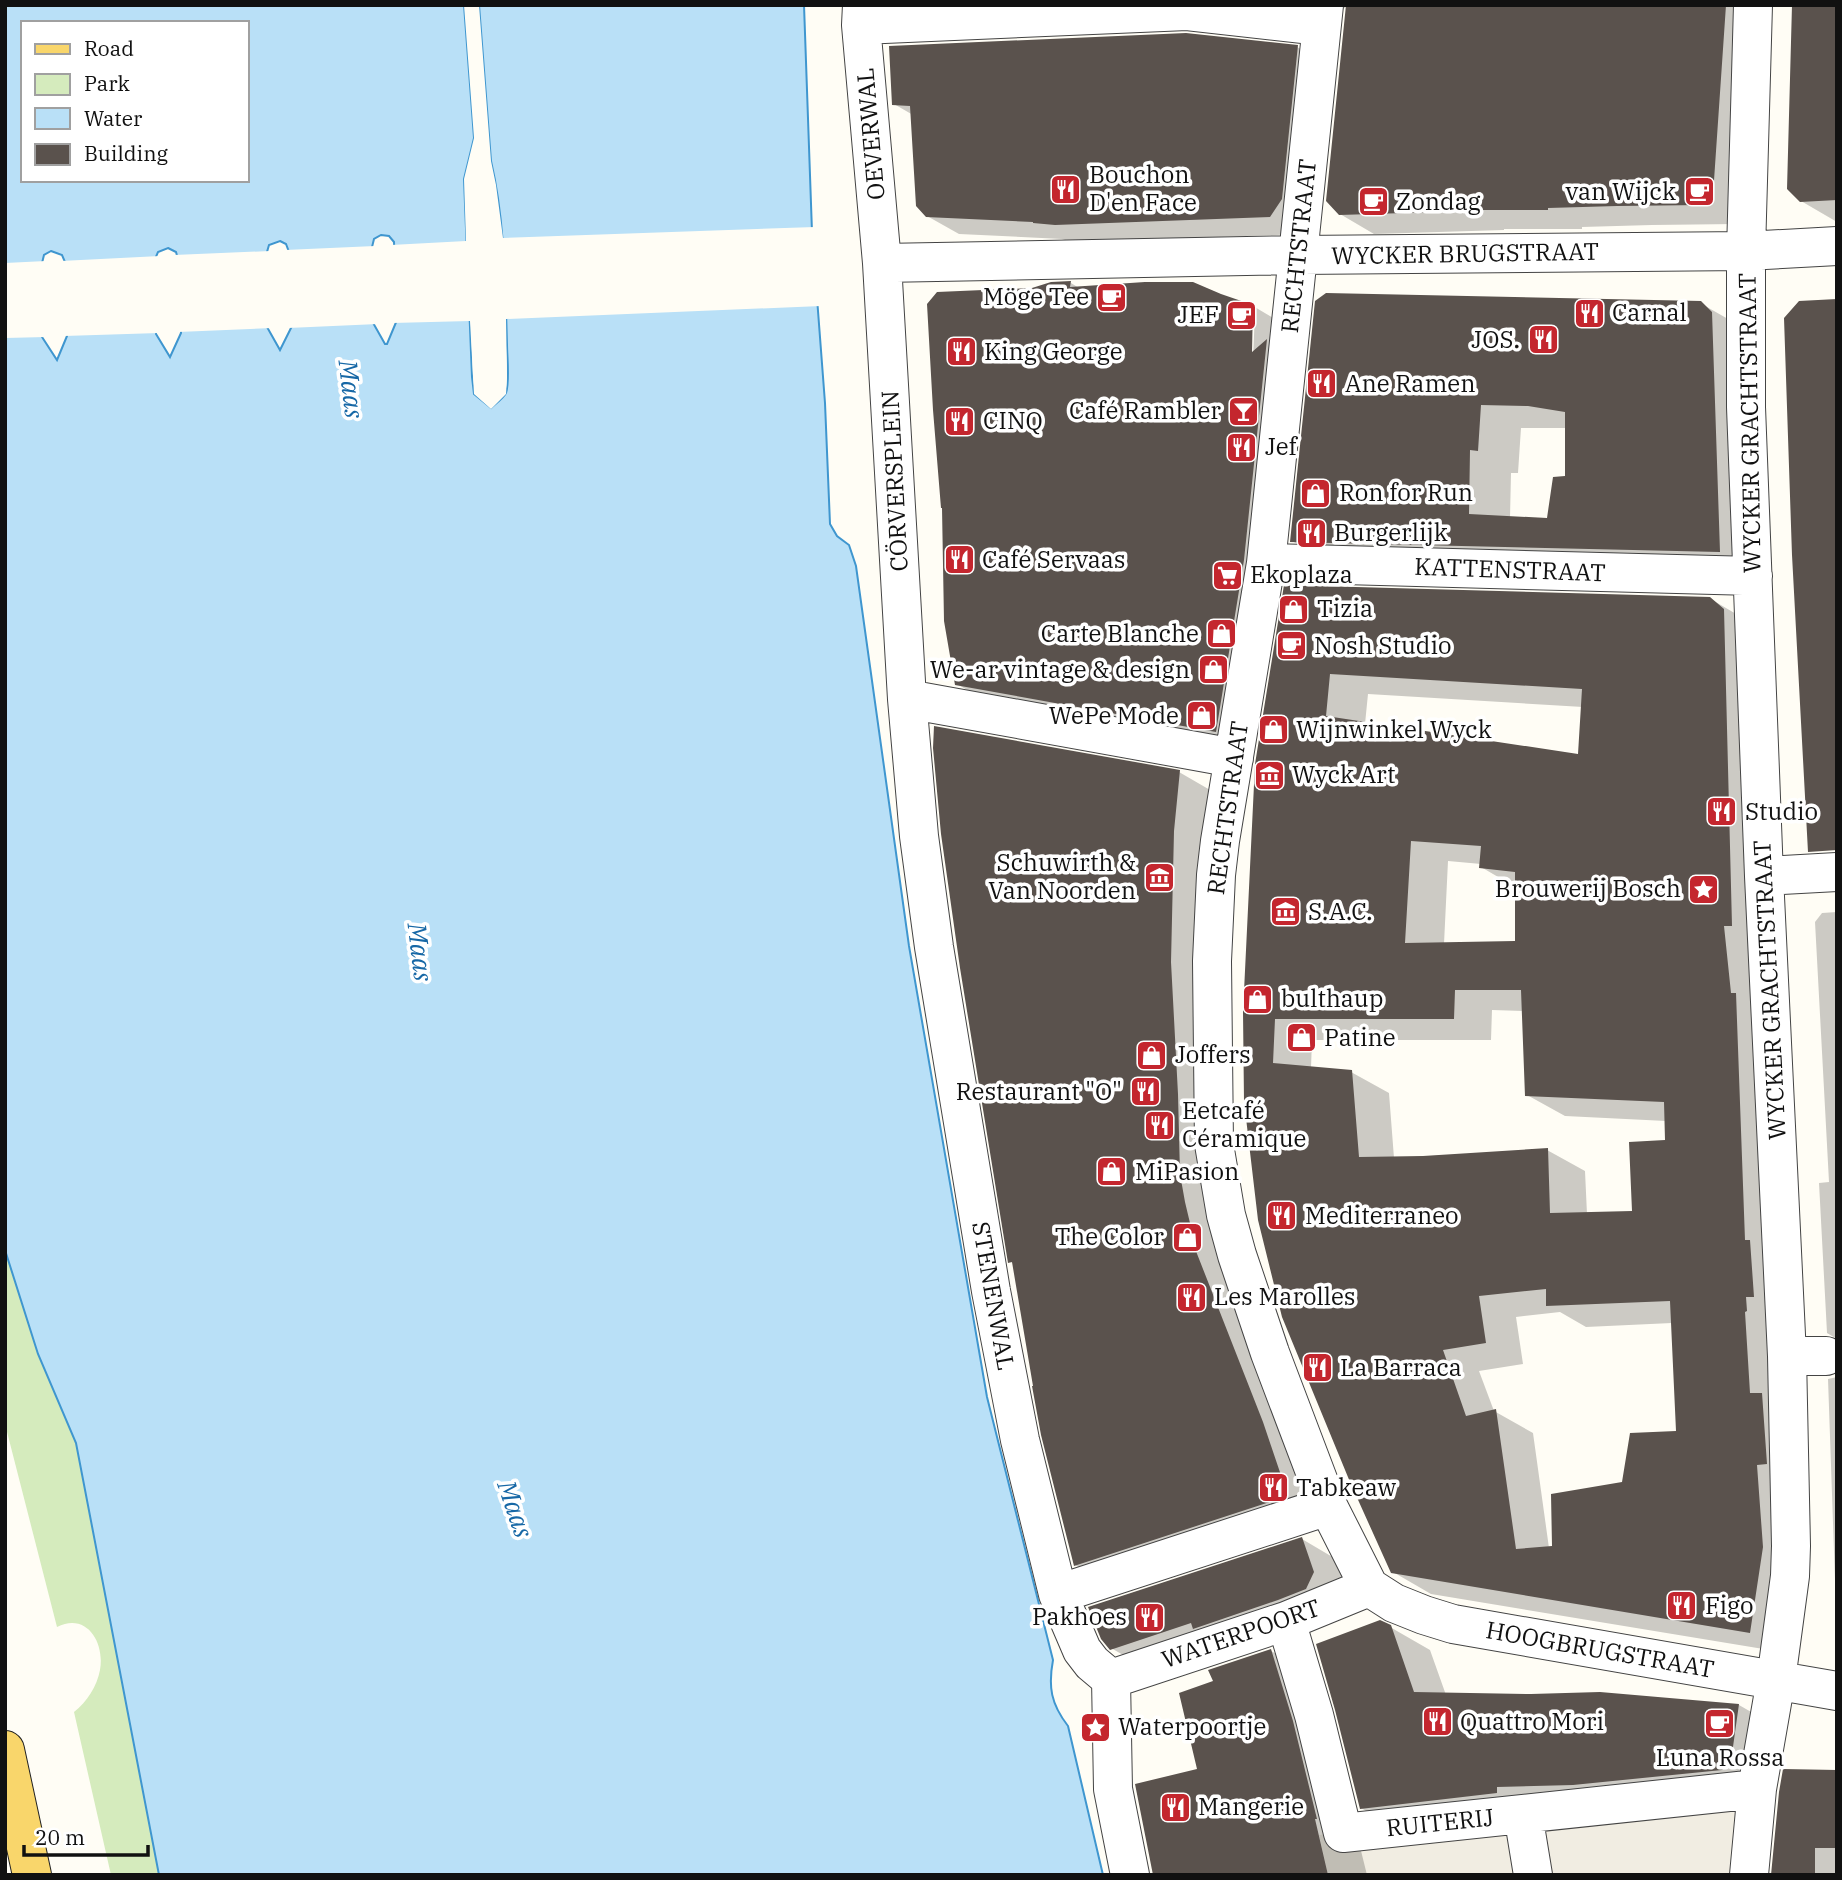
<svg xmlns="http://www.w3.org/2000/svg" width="1842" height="1880" font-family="'IBM Plex Serif',serif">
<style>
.green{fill:#d5ebbd}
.plaza{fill:#f1ede2}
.water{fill:#b9e0f7;stroke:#3f96cf;stroke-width:2;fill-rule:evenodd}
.pier{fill:#fffdf5}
.shadow{fill:#0003;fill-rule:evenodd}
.building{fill:#5a524d;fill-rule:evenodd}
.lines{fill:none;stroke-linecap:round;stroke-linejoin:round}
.minor-casing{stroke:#444;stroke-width:40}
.major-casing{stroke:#222;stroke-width:40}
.minor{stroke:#fff;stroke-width:38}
.major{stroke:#f9d66b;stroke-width:38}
.labels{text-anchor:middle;stroke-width:7;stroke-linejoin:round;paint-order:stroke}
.street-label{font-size:24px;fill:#111;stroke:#fff}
.poi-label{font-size:24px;fill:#111;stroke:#fff;text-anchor:start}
.water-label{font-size:26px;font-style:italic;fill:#1768a6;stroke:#fff}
</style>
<rect width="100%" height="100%" fill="#fffdf5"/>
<!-- green -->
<path class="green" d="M5,1250L38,1354L76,1442L159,1875H111L74,1712C87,1702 97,1686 100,1670C105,1643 87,1612 57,1627L5,1424Z"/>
<!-- plaza -->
<path class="plaza" d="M1757,1789L1749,1875H1328L1319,1835Z"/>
<!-- water -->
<path class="water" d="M5,5H464L474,138L464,179L472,377L474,394L491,408C495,404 504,398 506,393C510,381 507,357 507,344C505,283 505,221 491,161L479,5H804L812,232L825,403L830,524L837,536L849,545L856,566L909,946L987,1397L1053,1660C1048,1687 1051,1704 1068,1726L1103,1875H159L76,1443L38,1354L5,1250ZM23,23H247V180H23ZM381,235L389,236L394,242L397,320L387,344H385L372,321V247L374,239ZM280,241L286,244L289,252L292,326L280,350L267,327V252L269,245ZM168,248L176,252L178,259L181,333L170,357L156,334L155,259L158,252ZM51,251L62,255L65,262L67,336L57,360L42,337V263L44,255Z"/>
<!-- pier -->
<path class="pier" d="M464,5H467L477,138L467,179L476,377L478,392L491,404L502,392L504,377L503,319L499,239L493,186L487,161L475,5H479L491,161L496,185L503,238L815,227L821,306L506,319L507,377L506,394L491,409L474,394L470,321L392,323L394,320L391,245L466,241L464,179L474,138Z
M375,246L376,320L378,324L288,328L285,250Z
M270,251L272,328L178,332L174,255Z
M160,256L159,333L64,336L61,261Z
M46,261V337L5,338V263Z"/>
<!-- shadow -->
<path class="shadow" d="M1294,5H1761L1737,224L1652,225L1582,227V229H1504V230L1374,234L1340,214L1348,5L1341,11Z
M1837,5V222L1801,201Z
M1297,47L1328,65L1302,234L1087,242L1065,240L1062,239L959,234L927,216L913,115L894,104Z
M1051,283H1071L1079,288L1253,306L1287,326L1250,751L991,704L957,684L1032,289ZM1251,311H1255L1253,360H1250Z
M1317,302L1700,303L1742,327L1760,575L1333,564L1292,541ZM1521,428H1567V478L1549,520L1510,518L1511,473H1518Z
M1286,587L1709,598L1748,621L1787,1653L1431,1594L1393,1572L1260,1220ZM1368,694L1583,707L1580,756L1365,724ZM1448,861L1481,864V867L1517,888V943L1444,944ZM1492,1010L1523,1011L1527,1095L1565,1116L1666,1121L1667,1141L1634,1212L1587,1214L1585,1171L1547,1150L1394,1158L1389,1093L1351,1072L1311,1068L1312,1040H1491ZM1560,1312L1586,1327L1672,1323L1678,1433L1554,1547L1549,1548L1533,1433L1494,1411L1479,1371L1523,1364L1516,1317Z
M1179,772L1217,794L1231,1262L1325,1517L1113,1587L1075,1565L1014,1264L1010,1261Z
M1837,912V1339L1827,1333L1819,1183L1829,1182L1815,922L1822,913Z
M1837,1377V1638L1828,1379Z
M1302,1539L1346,1565L1357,1598L1156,1674L1111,1648Z
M1390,1627L1430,1650L1446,1695L1531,1696L1600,1693L1739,1705L1779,1728L1771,1784L1401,1831L1361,1808Z
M1271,1651L1318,1677L1367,1875H1155L1199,1771L1215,1682Z
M1837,1772V1875H1773Z"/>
<!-- building -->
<path class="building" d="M1346,5H1726L1713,195L1702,205L1617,206L1548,208V210H1471V211L1339,215L1326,201Z
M1792,5H1837V200L1800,202L1787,189Z
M1186,33L1298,45L1282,199L1270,217L1055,225L1033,223V222L926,217L916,206L910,106L892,105L889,46Z
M1071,281L1070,287L1145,282H1193L1221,294L1253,305L1252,352L1267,339L1244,560L1216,732L955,685L944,621L942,508H941L933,410L927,304L937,292L1032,288L1051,282Z
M1326,293L1701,301L1712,312L1720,552L1290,542L1315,301ZM1481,405L1528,406L1565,412V476L1553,477L1547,518L1469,514L1470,450L1478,451Z
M1837,299V850L1808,852L1792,555L1784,318L1799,301Z
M1284,585L1710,597L1724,609L1732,926H1724L1731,993H1736L1745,1240H1750L1754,1297H1746L1747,1311L1745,1312L1750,1393H1762L1767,1464L1757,1465L1763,1547L1750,1633L1391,1573L1350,1482L1282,1317L1258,1220L1244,1101L1243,1012L1255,764ZM1330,674L1582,689L1578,754L1326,716ZM1411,841L1481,846L1479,868L1515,872V941L1405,943ZM1455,990H1521L1525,1096L1664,1102L1665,1140L1629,1142L1632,1211L1550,1213L1548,1148L1423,1156L1359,1157L1352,1070L1273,1063L1275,1019H1454ZM1546,1289V1306L1670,1301L1676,1431L1630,1433L1622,1482L1551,1494L1552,1546L1516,1549L1496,1409L1466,1416L1443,1350L1486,1343L1479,1296Z
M934,726L1180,770L1174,831L1171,962L1178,1094L1180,1174L1185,1202L1194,1240L1192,1241L1263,1422L1288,1496L1074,1566L1041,1435L1032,1386H1033L1012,1262L1008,1263L960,968L941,834L933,748Z
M1302,1537L1314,1572L1306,1589L1278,1600L1193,1629L1191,1623L1110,1650L1101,1639L1088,1607Z
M1380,1620L1391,1625L1414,1692L1531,1694L1600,1692L1739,1704L1731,1761L1722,1770L1573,1785L1497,1787V1793L1360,1809L1335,1710L1316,1644Z
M1271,1649L1293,1721L1317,1819H1315L1328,1875H1153L1135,1784L1197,1769L1179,1693L1213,1681L1208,1670Z
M1783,1769L1837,1770V1848H1815V1875H1771L1779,1792Z"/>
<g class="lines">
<defs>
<path id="minor" d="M862,5L861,25L882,263L907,699L919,836L934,947L991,1291L1020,1440L1058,1594L1082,1650L1092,1663L1111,1679L1113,1789L1130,1875
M1324,5L1266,563L1220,841L1216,875L1212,961L1214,1144L1226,1215L1237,1255L1270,1353L1328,1506L1369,1587L1394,1603L1424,1615L1453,1624L1837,1691
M861,25L1187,11L1321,26
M882,263L1298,255L1746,251L1837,246
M1266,563L1753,576
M907,699L1234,758
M1764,876L1837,872
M1787,1356H1826
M1058,1594L1328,1506
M1286,1621L1314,1715L1343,1833L1757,1789
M1111,1679L1286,1621L1369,1587
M1523,1814L1533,1875
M1749,1875L1757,1789L1776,1680L1790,1576L1791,1546L1787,1356L1764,876L1746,407V251L1753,5"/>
<path id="major" d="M5,1750L32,1875"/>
</defs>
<!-- minor casing -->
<use href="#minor" class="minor-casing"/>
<!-- major casing -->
<use href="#major" class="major-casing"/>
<!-- minor -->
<use href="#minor" class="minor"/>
<!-- major -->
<use href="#major" class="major"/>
</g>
<!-- icons -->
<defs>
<symbol id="restaurant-square" viewBox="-11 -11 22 22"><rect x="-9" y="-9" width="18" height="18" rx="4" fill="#c4262e" stroke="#fff"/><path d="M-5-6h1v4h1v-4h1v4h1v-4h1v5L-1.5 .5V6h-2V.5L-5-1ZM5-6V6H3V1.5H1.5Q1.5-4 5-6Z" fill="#fff"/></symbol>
<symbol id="cafe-square" viewBox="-11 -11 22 22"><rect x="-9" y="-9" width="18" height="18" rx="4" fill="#c4262e" stroke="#fff"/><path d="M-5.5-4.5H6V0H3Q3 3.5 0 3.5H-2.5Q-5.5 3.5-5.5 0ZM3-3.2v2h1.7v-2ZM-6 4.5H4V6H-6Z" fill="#fff"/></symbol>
<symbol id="bar-square" viewBox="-11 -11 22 22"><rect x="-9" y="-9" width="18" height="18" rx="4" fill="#c4262e" stroke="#fff"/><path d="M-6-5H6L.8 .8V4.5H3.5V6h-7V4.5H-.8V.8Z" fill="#fff"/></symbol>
<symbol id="shop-square" viewBox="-11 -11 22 22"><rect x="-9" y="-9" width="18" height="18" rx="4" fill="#c4262e" stroke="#fff"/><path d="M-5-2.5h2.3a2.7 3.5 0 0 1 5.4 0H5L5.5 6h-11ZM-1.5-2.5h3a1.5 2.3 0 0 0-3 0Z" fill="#fff"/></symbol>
<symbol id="supermarket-square" viewBox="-11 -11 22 22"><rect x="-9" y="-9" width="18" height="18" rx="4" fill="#c4262e" stroke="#fff"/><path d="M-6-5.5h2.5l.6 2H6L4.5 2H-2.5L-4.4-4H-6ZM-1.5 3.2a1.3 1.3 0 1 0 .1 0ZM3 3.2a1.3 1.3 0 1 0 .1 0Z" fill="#fff"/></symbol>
<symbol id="museum-square" viewBox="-11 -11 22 22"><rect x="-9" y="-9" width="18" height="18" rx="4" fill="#c4262e" stroke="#fff"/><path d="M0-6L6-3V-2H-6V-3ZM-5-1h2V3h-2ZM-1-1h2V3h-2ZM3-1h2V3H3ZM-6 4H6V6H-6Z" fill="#fff"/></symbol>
<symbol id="sight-square" viewBox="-11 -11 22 22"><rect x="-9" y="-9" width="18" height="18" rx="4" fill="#c4262e" stroke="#fff"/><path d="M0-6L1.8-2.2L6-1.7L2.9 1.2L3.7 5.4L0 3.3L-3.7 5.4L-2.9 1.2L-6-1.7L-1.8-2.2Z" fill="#fff"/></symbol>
</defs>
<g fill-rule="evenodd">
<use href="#restaurant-square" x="1048" y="172" width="35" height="35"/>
<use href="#cafe-square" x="1682" y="174" width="35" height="35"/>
<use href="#cafe-square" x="1356" y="184" width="35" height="35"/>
<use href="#cafe-square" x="1094" y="280" width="35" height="35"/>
<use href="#restaurant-square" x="1572" y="296" width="35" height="35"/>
<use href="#cafe-square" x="1224" y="298" width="35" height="35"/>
<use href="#restaurant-square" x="1526" y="322" width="35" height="35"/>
<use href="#restaurant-square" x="944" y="334" width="35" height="35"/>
<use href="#restaurant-square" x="1304" y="366" width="35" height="35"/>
<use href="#bar-square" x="1226" y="394" width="35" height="35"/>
<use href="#restaurant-square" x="942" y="404" width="35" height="35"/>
<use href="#restaurant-square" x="1224" y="430" width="35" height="35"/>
<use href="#shop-square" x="1298" y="476" width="35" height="35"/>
<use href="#restaurant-square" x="1294" y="516" width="35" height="35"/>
<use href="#restaurant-square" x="942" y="542" width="35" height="35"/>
<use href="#supermarket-square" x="1210" y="558" width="35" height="35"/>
<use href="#shop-square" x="1276" y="592" width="35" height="35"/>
<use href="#shop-square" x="1204" y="616" width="35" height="35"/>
<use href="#cafe-square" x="1274" y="628" width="35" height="35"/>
<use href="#shop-square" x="1196" y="652" width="35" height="35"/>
<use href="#shop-square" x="1184" y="698" width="35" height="35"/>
<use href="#shop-square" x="1256" y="712" width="35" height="35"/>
<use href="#museum-square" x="1252" y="758" width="35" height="35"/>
<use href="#restaurant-square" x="1704" y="794" width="35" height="35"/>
<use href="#museum-square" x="1142" y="860" width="35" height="35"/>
<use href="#sight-square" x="1686" y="872" width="35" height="35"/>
<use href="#museum-square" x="1268" y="894" width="35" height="35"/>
<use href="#shop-square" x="1240" y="982" width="35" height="35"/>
<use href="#shop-square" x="1284" y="1020" width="35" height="35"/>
<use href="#shop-square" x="1134" y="1038" width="35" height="35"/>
<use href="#restaurant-square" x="1128" y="1074" width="35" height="35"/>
<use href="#restaurant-square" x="1142" y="1108" width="35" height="35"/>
<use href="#shop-square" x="1094" y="1154" width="35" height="35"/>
<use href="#restaurant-square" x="1264" y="1198" width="35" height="35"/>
<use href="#shop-square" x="1170" y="1220" width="35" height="35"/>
<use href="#restaurant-square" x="1174" y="1280" width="35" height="35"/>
<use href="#restaurant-square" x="1300" y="1350" width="35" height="35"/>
<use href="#restaurant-square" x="1256" y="1470" width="35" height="35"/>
<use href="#restaurant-square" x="1664" y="1588" width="35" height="35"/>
<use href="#restaurant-square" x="1132" y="1600" width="35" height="35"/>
<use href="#restaurant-square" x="1420" y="1704" width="35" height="35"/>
<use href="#cafe-square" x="1702" y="1706" width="35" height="35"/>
<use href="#sight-square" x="1078" y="1710" width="35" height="35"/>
<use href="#restaurant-square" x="1158" y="1790" width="35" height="35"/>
</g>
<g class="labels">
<!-- street labels -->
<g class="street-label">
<text transform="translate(871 134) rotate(-95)" y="8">OEVERWAL</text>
<text transform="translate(1299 246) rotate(-84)" y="8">RECHTSTRAAT</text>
<text transform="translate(1465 254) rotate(-1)" y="8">WYCKER BRUGSTRAAT</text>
<text transform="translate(1750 423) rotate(-91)" y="8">WYCKER GRACHTSTRAAT</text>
<text transform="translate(895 481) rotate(-93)" y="8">CÖRVERSPLEIN</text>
<text transform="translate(1510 570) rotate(2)" y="8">KATTENSTRAAT</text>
<text transform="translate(1228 808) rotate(-82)" y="8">RECHTSTRAAT</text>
<text transform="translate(1770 990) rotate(-93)" y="8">WYCKER GRACHTSTRAAT</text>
<text transform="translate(993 1296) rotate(80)" y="8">STENENWAL</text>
<text transform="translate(1241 1634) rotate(-19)" y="8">WATERPOORT</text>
<text transform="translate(1600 1650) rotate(10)" y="8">HOOGBRUGSTRAAT</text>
<text transform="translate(1440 1823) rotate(-6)" y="8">RUITERIJ</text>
</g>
<!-- poi labels -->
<g class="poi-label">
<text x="1089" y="183">Bouchon<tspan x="1089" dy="28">D'en Face</tspan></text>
<text x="1676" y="200" text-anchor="end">van Wijck</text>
<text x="1396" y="210">Zondag</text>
<text x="1089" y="305" text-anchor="end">Möge Tee</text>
<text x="1612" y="321">Carnal</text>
<text x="1219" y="323" text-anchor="end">JEF</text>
<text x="1520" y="348" text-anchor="end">JOS.</text>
<text x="984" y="360">King George</text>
<text x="1345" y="392">Ane Ramen</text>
<text x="1221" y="419" text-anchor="end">Café Rambler</text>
<text x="983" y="429">CINQ</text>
<text x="1265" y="455">Jef</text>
<text x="1339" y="501">Ron for Run</text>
<text x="1334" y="541">Burgerlijk</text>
<text x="982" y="568">Café Servaas</text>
<text x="1250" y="583">Ekoplaza</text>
<text x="1317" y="617">Tizia</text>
<text x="1199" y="642" text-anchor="end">Carte Blanche</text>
<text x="1314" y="654">Nosh Studio</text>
<text x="1190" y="678" text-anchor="end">We-ar vintage &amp; design</text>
<text x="1179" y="724" text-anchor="end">WePe Mode</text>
<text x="1296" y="738">Wijnwinkel Wyck</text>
<text x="1292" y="783">Wyck Art</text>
<text x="1745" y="820">Studio</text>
<text x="1136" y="871" text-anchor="end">Schuwirth &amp;<tspan x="1136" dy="28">Van Noorden</tspan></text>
<text x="1681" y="897" text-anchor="end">Brouwerij Bosch</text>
<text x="1308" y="920">S.A.C.</text>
<text x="1281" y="1007">bulthaup</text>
<text x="1324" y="1046">Patine</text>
<text x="1175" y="1063">Joffers</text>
<text x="1122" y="1100" text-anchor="end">Restaurant "O"</text>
<text x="1182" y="1119">Eetcafé<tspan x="1182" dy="28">Céramique</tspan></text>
<text x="1135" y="1180">MiPasion</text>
<text x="1305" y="1224">Mediterraneo</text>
<text x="1164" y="1245" text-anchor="end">The Color</text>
<text x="1214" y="1305">Les Marolles</text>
<text x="1340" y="1376">La Barraca</text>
<text x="1296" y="1496">Tabkeaw</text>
<text x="1705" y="1614">Figo</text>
<text x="1127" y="1625" text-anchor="end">Pakhoes</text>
<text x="1460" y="1730">Quattro Mori</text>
<text x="1118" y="1735">Waterpoortje</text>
<text x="1720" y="1766" text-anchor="middle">Luna Rossa</text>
<text x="1198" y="1815">Mangerie</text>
</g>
<!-- water labels -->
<g class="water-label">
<text transform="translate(351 389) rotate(83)" y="9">Maas</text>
<text transform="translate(420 952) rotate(83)" y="9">Maas</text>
<text transform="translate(515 1509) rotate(71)" y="9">Maas</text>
</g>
</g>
<!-- border -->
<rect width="1842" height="1880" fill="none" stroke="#111111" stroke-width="14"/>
<!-- legend -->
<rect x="21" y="21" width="228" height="161" fill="#ffffff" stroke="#a0a0a0" stroke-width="2"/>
<rect x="35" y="44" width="35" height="10" fill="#f9d66b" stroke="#a0a0a0" stroke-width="2"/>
<text x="84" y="56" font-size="21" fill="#111111">Road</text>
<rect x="35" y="74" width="35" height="21" fill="#d5ebbd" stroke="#a0a0a0" stroke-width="2"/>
<text x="84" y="91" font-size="21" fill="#111111">Park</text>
<rect x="35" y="108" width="35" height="21" fill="#b9e0f7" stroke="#a0a0a0" stroke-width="2"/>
<text x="84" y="126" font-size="21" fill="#111111">Water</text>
<rect x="35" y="144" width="35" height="21" fill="#5a524d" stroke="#a0a0a0" stroke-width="2"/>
<text x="84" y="161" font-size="21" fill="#111111">Building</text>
<!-- scale -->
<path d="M24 1845v10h124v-10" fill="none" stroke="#111111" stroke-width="3.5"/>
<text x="35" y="1845" font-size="21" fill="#111111" stroke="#ffffff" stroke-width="5" paint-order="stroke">20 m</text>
</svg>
